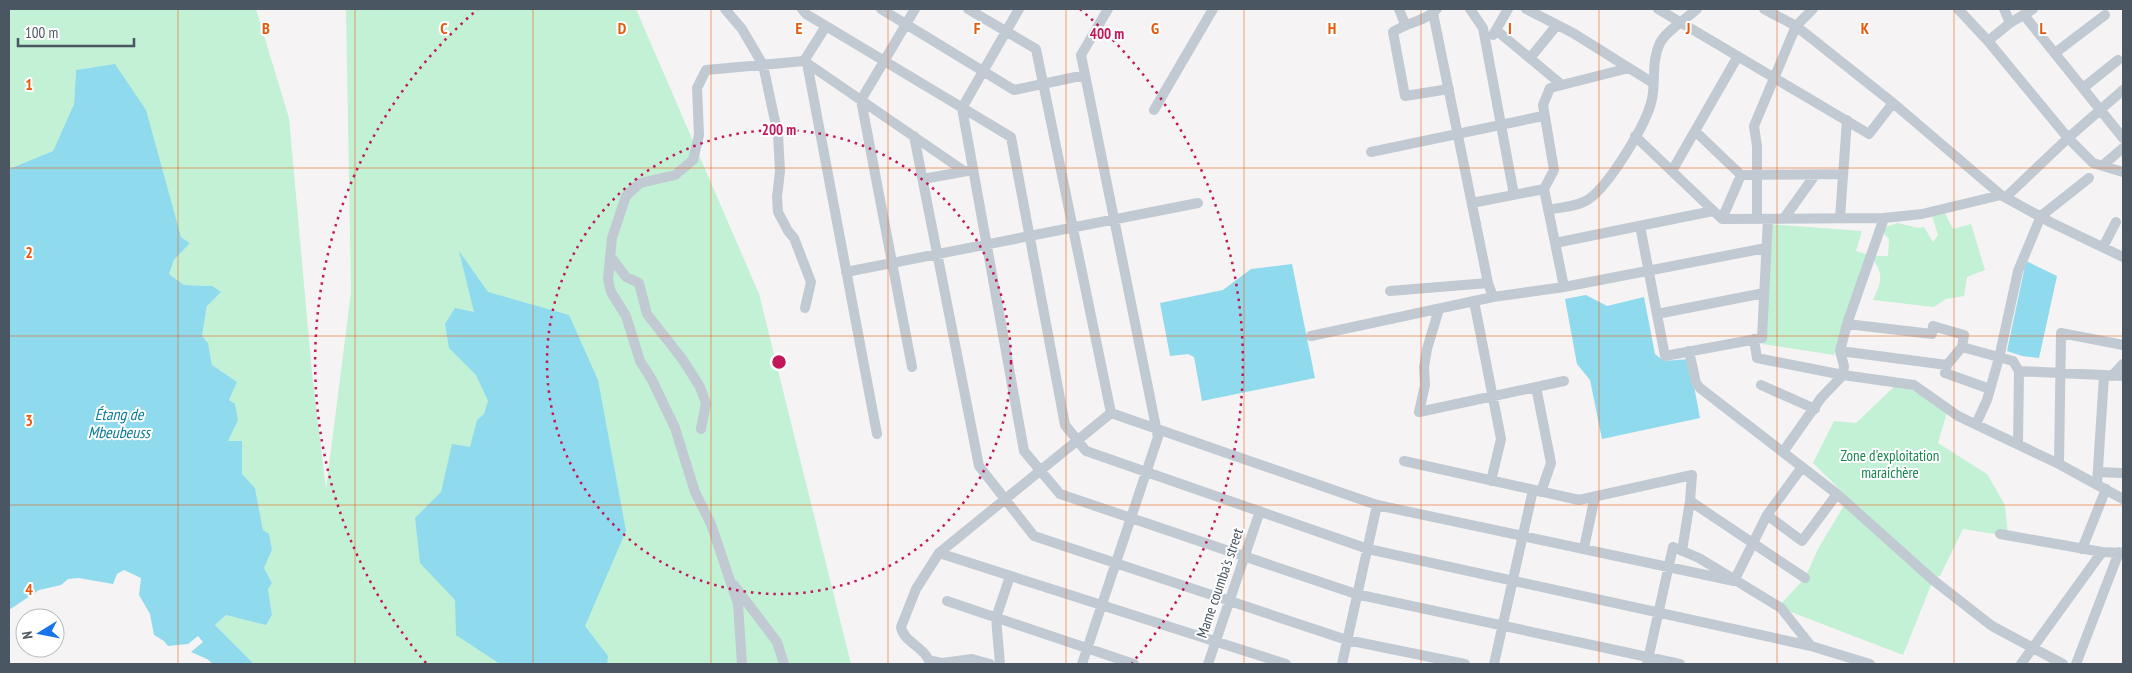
<svg xmlns="http://www.w3.org/2000/svg" width="2132" height="673" font-family="'PT Sans Narrow',sans-serif">
<style>
.green{fill:#c3f1d5}
.water{fill:#90daee}
.lines{fill:none;stroke-linecap:round;stroke-linejoin:round}
.minor{stroke:#c1cad2;stroke-width:10}
.grid{fill:none;stroke:#e8590c;stroke-width:1;stroke-opacity:0.55}
.ring{fill:none;stroke:#c2185b;stroke-width:2.5;stroke-dasharray:2.5 5}
.labels{text-anchor:middle;stroke-width:4;stroke-linejoin:round;paint-order:stroke}
.park-label{font-size:15px;fill:#17864f;stroke:#fff}
.street-label{font-size:15px;fill:#4a5661;stroke:#fff}
.water-label{font-size:16px;font-style:italic;fill:#0c7c9b;stroke:#fff}
.grid-label{font-size:16px;text-anchor:middle;font-weight:bold;fill:#e8590c;stroke:#fff;stroke-width:4;stroke-linejoin:round;paint-order:stroke}
.centre{fill:#c2185b;stroke:#fff;stroke-width:2.5}
.ring-label{font-size:15px;text-anchor:middle;font-weight:bold;fill:#c2185b;stroke:#fff;stroke-width:4;stroke-linejoin:round;paint-order:stroke}
</style>
<rect width="100%" height="100%" fill="#f5f3f3"/>
<!-- green -->
<path class="green" d="M9,9H256L289,118L312,373L326,489L351,292L346,9H636L759,294L851,664H254L215,625L226,615L266,624L272,615L268,589L272,583L264,568L272,550L263,530L255,488L242,474V441H227L229,400L236,382L212,365L208,343L202,336L211,286L184,285L169,274L174,260L190,243L181,237L165,183L76,70L74,104L53,151L9,169Z
M1943,209L1953,229L1971,224L1985,270L1967,277L1964,296L1946,299L1934,307L1873,300C1882,280 1884,275 1871,256L1834,355L1763,344L1768,224L1862,231L1856,251L1871,256H1888L1889,239L1880,229L1898,223L1918,228L1924,227L1933,242L1938,235L1931,212Z
M1898,383L1948,409L1938,443L1987,474L2005,505L2008,536L1963,529L1940,576L1931,578L1933,580L1903,655L1778,607L1805,578L1818,549L1846,502L1917,565L1813,463L1834,421L1856,423Z"/>
<!-- water -->
<path class="water" d="M115,64L146,110L181,237L190,243L174,260L169,274L184,285L212,286L221,292L207,306L202,336L208,343L212,365L237,382L229,400L235,404L238,420L228,441H242V474L255,488L263,530L269,534L272,550L264,568L272,583L268,589L272,615L266,625L226,615L215,625L254,664L231,663L229,664H213L207,659L191,652L203,642L198,636L188,644L168,646L164,641L154,635L150,614L139,595L141,578L124,570L117,574L113,584L79,578L68,579L61,585L39,590L9,610V169L53,151L74,104L76,70Z
M459,251L488,292L569,315L598,380L626,531L585,626L608,656L607,664H500L456,635L455,600L420,563L415,518L441,492L452,444L470,447L477,420L484,414L488,401L476,375L449,348L445,324L455,308L474,312Z
M2026,261L2057,276L2039,358L2022,356L2007,351Z
M1292,264L1315,378L1202,401L1194,357L1188,354L1170,356L1160,303L1223,290L1251,269Z
M1586,295L1607,306L1644,297L1655,354L1664,361L1689,359L1700,418L1602,439L1590,380L1577,364L1565,299Z"/>
<g class="lines">
<!-- minor -->
<path class="minor" d="M725,9L742,29L763,65L778,135L780,171L777,197L778,212L788,231L794,238L811,282L805,308
M802,9L806,14L1011,137L1065,425L1086,451L1368,549L1811,646L1870,664
M881,9L1014,90L1085,75
M968,9L1036,49L1111,413
M1019,9L962,108L1024,451L1060,494L1356,594L1680,664
M1399,9L1405,24
M1437,9C1424,22 1408,22 1393,32L1405,96L1449,89
M1470,9L1483,28L1514,195
M1526,9L1573,33L1653,83
M1658,9L1869,134L1893,103
M1764,9L1796,26L1893,103L2001,195L2050,222L2123,257
M1958,9L1988,41L2068,138L2093,163L2123,172
M2004,9L2010,23
M1433,13L1488,283L1493,297
M2024,15L2123,138
M1496,30L1562,85
M1493,35L1508,9
M1988,41L2010,23L2033,9
M2055,53L2105,15
M1530,58L1557,25
M804,61L826,26
M807,63L877,434
M2083,88L2118,60
M1154,110L1213,9
M1695,131L1741,175L1843,174
M914,136L979,466L1034,536L1347,640L1465,664
M1635,136L1722,219L1884,218L1922,214L2001,195
M1371,152L1543,116
M2103,165L2123,148
M1672,171L1738,56
M923,179L967,171
M2006,197L2068,138L2123,90
M1472,203L1544,189
M1548,210C1561,207 1578,207 1589,199C1609,185 1647,124 1652,99C1656,80 1651,61 1660,43C1666,31 1686,19 1697,9
M1785,217L1815,175
M1840,218L1847,120
M1722,219L1741,175
M1757,219V146L1754,126L1796,26L1813,9
M1640,226L1665,356L1762,338L1768,219
M1555,243L1713,211
M2103,247L2116,222
M610,256L626,277L639,283L647,314L683,360L700,387L706,403L701,429
M846,272L1198,203
M1564,287L1544,189L1554,170L1543,105L1550,88L1629,68
M1390,291L1488,283
M1474,301L1501,439L1491,481
M1439,309L1427,349L1424,367L1425,385L1419,412L1564,381
M1657,314L1764,293
M1847,324L1932,334L1933,326L1964,335L1962,347L1947,365L1945,373L1990,389
M1311,336L1493,297L1564,287L1766,248
M1754,339L1757,358L1843,375L1914,385L1958,416L2059,464L2123,499
M1962,347L2013,361L2019,371L2018,444
M1689,351L1696,383L1700,388L1837,494L1933,580L1992,626L2063,664
M1840,351L1947,365
M912,367L861,100L915,9
M2019,371L2123,376
M2112,376L2123,364
M1761,385L1815,409
M1536,387L1551,463L1541,492
M1111,413L1377,505L1734,581L1767,515L1802,467
M1976,424L1987,400L1999,358L2018,271L2041,216L2089,178
M1783,452L1821,398L1843,375L1844,366L1840,351L1847,324L1884,218
M1404,461L1579,500L1692,475L1690,501L1682,551
M2059,464L2061,333L2123,345
M2098,472L2123,473
M2097,484L2104,376
M1690,501L1805,578
M1767,515L1802,541L1837,494
M2000,534L2102,552L2123,553
M1584,548L1595,496
M2082,549L2106,489
M939,553L1286,664
M734,585L777,642L784,664
M947,601L1134,664
M929,660L942,663L972,659L990,664
M742,664L738,604L711,524L695,492L675,428L652,380L640,361L626,316L611,292L608,279L612,238L626,196L640,183L675,175L693,160L699,135L697,88L706,70L804,61L964,171
M930,664C926,647 904,643 901,627L916,589L939,553L1111,413
M1000,664L996,618L1010,576
M1082,664L1158,437L1081,55L1108,9
M1208,664L1260,511
M1342,664L1377,505
M1494,664L1533,490
M1647,664L1673,547L1699,558L1781,608L1811,646
M2021,664L2102,552
M2076,664L2119,552"/>
</g>
<!-- grid -->
<path class="grid" d="M178,9V664M355,9V664M533,9V664M711,9V664M888,9V664M1066,9V664M1244,9V664M1421,9V664M1599,9V664M1777,9V664M1954,9V664M9,168H2123M9,336H2123M9,505H2123"/>
<!-- distance rings -->
<g class="ring">
<circle cx="779" cy="362" r="232"/>
<path d="M426 663A464 464 0 0 1 478 9M1080 9A464 464 0 0 1 1132 663"/>
</g>
<g class="labels">
<!-- park labels -->
<g class="park-label">
<text x="1890" y="461">Zone d'exploitation<tspan x="1890" dy="17">maraichère</tspan></text>
</g>
<!-- street labels -->
<g class="street-label">
<text transform="translate(1220 583) rotate(-71)" y="5">Mame coumba's street</text>
</g>
<!-- water labels -->
<g class="water-label">
<text x="119" y="420">Étang de<tspan x="119" dy="18">Mbeubeuss</tspan></text>
</g>
</g>
<g class="grid-label">
<text x="266" y="34">B</text>
<text x="444" y="34">C</text>
<text x="622" y="34">D</text>
<text x="799" y="34">E</text>
<text x="977" y="34">F</text>
<text x="1155" y="34">G</text>
<text x="1332" y="34">H</text>
<text x="1510" y="34">I</text>
<text x="1688" y="34">J</text>
<text x="1865" y="34">K</text>
<text x="2043" y="34">L</text>
<text x="29" y="90">1</text>
<text x="29" y="258">2</text>
<text x="29" y="426">3</text>
<text x="29" y="595">4</text>
</g>
<circle cx="779" cy="362" r="8" class="centre"/>
<g class="ring-label">
<text x="1107" y="39">400 m</text>
<text x="779" y="135">200 m</text>
</g>
<!-- border -->
<rect width="2132" height="673" fill="none" stroke="#4a5661" stroke-width="20"/>
<!-- north arrow -->
<g transform="translate(40 633) rotate(260)"><circle r="24" fill="#ffffff" stroke="#b7bbc0"/>
<path d="M0-4L9 19L0 12L-9 19Z" fill="#1a73e8"/>
<text y="-8" font-size="14" font-weight="bold" text-anchor="middle" fill="#4a5661">N</text>
</g>
<!-- scale -->
<path d="M18 38v8h116v-8" fill="none" stroke="#4a5661" stroke-width="2.5"/>
<text x="25" y="38" font-size="15" fill="#4a5661" stroke="#ffffff" stroke-width="4" paint-order="stroke">100 m</text>
</svg>
